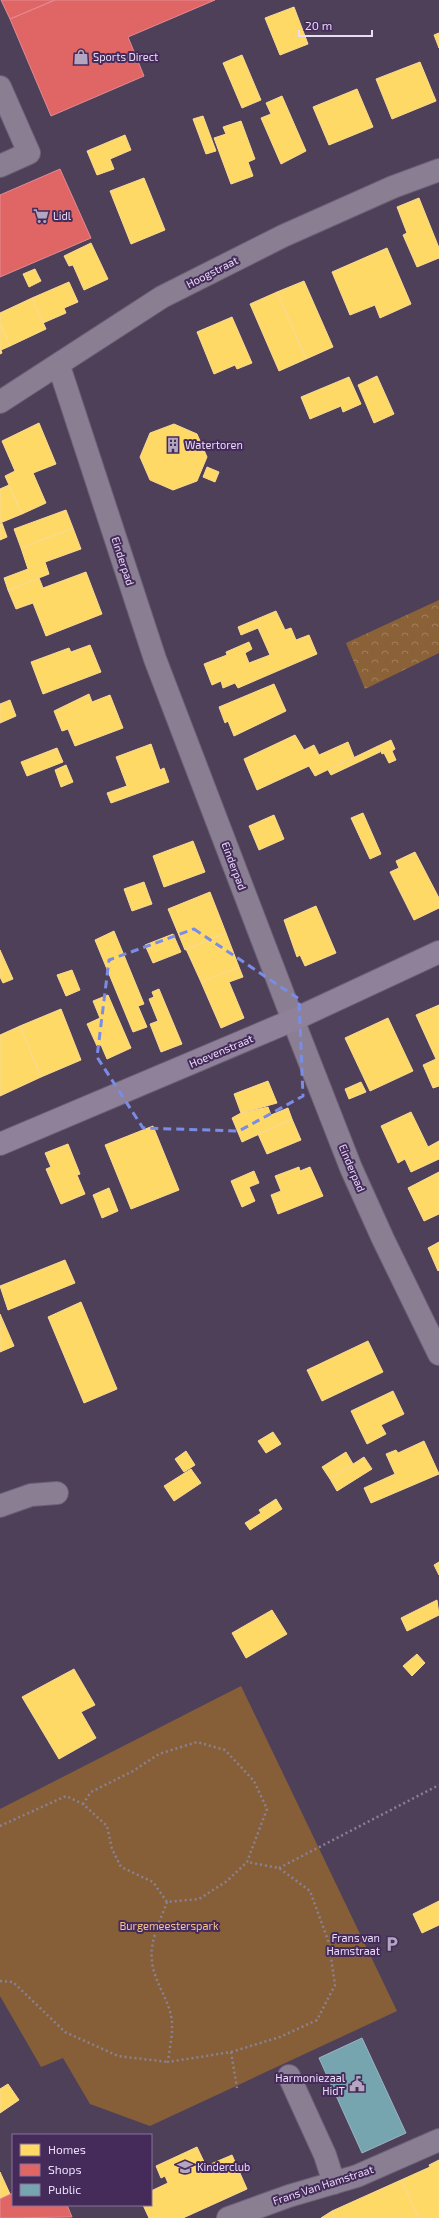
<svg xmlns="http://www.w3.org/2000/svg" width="439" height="2218" font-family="'Exo 2',sans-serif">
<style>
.forest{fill:url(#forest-crowns)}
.park{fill:#865f38}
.homes{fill:#ffd966;stroke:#f9da92}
.shops{fill:#e06666;stroke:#e38992}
.public{fill:#76a5af;stroke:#99b5c5}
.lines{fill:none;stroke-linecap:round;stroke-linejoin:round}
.minor-casing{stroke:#6c5f76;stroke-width:24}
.major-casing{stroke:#6c5f76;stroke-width:24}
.path{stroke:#8a8192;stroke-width:2.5;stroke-dasharray:2 3;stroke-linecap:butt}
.minor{stroke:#897e92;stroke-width:22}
.major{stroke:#8e8199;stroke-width:22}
.marked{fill:none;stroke:#798de6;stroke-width:3;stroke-dasharray:8 5;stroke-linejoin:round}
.labels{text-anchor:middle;stroke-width:4;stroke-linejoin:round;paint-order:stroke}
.poi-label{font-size:11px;fill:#eadbf8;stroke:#452b5a;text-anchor:start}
.street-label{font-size:11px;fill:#eadbf8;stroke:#452b5a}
.park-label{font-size:11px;fill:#f9c48a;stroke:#452b5a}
</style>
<defs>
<pattern id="forest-crowns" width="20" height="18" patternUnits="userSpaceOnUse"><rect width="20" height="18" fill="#8b6238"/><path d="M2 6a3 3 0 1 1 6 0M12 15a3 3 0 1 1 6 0" fill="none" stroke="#a17f5f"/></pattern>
</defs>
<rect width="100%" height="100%" fill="#4f405a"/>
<!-- forest -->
<path class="forest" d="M439,600V653L365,689L346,643Z"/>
<!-- park -->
<path class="park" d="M241,1686L397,2011L150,2126L90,2104L63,2058L41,2067L0,1996V1809Z"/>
<!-- homes -->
<path class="homes" d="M294,7L308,44L280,55L265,18Z
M439,33V48L434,35Z
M242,55L261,100L242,108L223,63Z
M420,62L436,101L392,119L376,79Z
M357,89L373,127L329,145L313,107Z
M282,96L306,151L281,164L261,118L271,114L266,103Z
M203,116L216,151L206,154L193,119Z
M241,121L255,159L248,162L253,176L231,184L214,138L226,134L223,127Z
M125,135L131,150L110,159L114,169L97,175L87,151Z
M144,178L165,230L131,244L110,191Z
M419,198L439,248V258L417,267L403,235L407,233L397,207Z
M91,243L108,279L84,290L73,265L69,266L64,256Z
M387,248L411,304L380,318L375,305L350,315L332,272Z
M35,269L41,281L29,287L23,274Z
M304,281L333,347L306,359L277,292Z
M69,282L78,302L64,308L66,313L43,323L32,298Z
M277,292L306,359L279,371L250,304Z
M32,298L46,329L10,346L0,323V313Z
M232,317L252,363L237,369L235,365L214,374L197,332Z
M0,323L10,346L1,350L2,353L0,354Z
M377,376L394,414L374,423L358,385Z
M349,377L361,404L343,412L341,406L310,419L301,397Z
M39,423L56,464L33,473L46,503L22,514L5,476L15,471L2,441Z
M174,424L197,434L207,457L197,481L173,490L150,480L140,457L150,433Z
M207,467L219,472L215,482L203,477Z
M9,485L22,514L0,523V489Z
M66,510L73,528L21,548L14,529Z
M2,523L7,537L0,540V524Z
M73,528L81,549L45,562L49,574L8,590L4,578L28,569L21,548Z
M86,572L102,614L46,636L33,603L16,609L8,590L39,578L43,588Z
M276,611L285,630L291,628L296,640L309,635L317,654L238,688L235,683L223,688L221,681L212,685L204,664L227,655L226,652L249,642L252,649L245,653L249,663L270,655L258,628L241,635L238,627Z
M90,645L101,672L43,694L31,662L69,648L71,652Z
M274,684L286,711L234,736L228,721L225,723L219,707Z
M89,694L92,702L110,695L123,728L75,746L68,729L62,731L54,711Z
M10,700L16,716L0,723V704Z
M295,735L304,750L314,745L319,755L348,742L354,757L315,776L309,766L257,790L244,759Z
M391,740L395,749L392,751L396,760L389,763L384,753L382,754L378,746Z
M151,744L160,770L164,768L169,782L111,803L107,793L127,786L116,757Z
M378,746L380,752L331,775L328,770Z
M57,748L63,762L27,776L21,762Z
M66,765L73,782L61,787L55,770Z
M363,813L381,854L370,859L351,818Z
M274,815L284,839L259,850L249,826Z
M193,841L205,872L164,887L153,856Z
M415,852L439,898V908L414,920L390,872L399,868L396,861Z
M144,882L152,904L132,911L124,889Z
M210,892L226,933L185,950L168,909Z
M316,906L336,953L305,966L300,955L297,957L284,920Z
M114,931L144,1004L138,1006L147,1027L133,1032L95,940Z
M226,933L239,967L201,982L186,949Z
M173,934L181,952L153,963L145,945Z
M0,950L13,979L3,983L0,977Z
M239,967L243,977L229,982L244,1018L221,1028L201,982Z
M72,970L80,990L66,996L57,975Z
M159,989L182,1044L161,1052L150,1024L158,1021L149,999L154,997L152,992Z
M108,995L131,1048L107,1059L101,1045L97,1046L87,1024L100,1018L93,1001Z
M439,1005V1086L433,1088L423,1065L436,1059L416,1015Z
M61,1009L81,1060L41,1077L20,1026Z
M388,1018L413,1071L370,1091L345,1038Z
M20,1026L41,1077L0,1096V1035Z
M268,1081L277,1103L241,1113L234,1094Z
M361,1082L366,1092L349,1099L345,1089Z
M268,1107L271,1115L288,1108L292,1119L242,1142L232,1118L241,1113Z
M411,1112L428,1147L439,1141V1159L411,1172L405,1159L398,1163L381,1126Z
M292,1119L301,1140L267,1154L258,1134Z
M153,1126L179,1190L131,1209L105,1145Z
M68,1144L80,1174L77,1175L85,1194L61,1204L46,1169L51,1167L45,1153Z
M299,1167L300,1171L310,1167L323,1196L278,1214L271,1195L281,1191L275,1176Z
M254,1171L259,1183L249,1187L255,1201L242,1207L231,1181Z
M439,1172V1214L424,1221L408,1188Z
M109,1188L118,1211L102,1218L93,1195Z
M439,1242V1270L438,1271L428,1248Z
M65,1260L75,1283L8,1310L0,1286Z
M81,1302L117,1389L84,1403L48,1317Z
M0,1314L14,1346L0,1352Z
M368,1341L383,1372L322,1401L307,1370Z
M393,1391L404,1414L381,1425L386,1434L367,1444L351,1411Z
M273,1432L281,1444L266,1453L258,1441Z
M424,1441L439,1474L371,1503L364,1488L395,1474L386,1454L396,1450L398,1453Z
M186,1451L195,1465L184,1472L175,1459Z
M346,1452L353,1464L330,1479L322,1467Z
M364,1457L372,1469L337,1491L330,1479Z
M191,1469L201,1483L174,1501L164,1486Z
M276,1499L282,1509L250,1530L245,1523L261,1513L259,1510Z
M439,1562V1575L434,1565Z
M437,1600L439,1615L407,1631L401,1618Z
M272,1610L287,1634L246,1658L232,1633Z
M417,1654L425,1663L412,1676L403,1666Z
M74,1669L95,1705L81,1712L96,1738L59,1759L22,1697Z
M439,1901V1925L422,1933L413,1914Z
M8,2084L19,2100L0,2113V2089Z
M197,2147L206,2166L232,2155L247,2189L183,2218H149L143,2205H151V2191L168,2183L165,2176L161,2178L156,2166Z
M439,2160V2218H419L401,2180L430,2167L429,2165Z
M0,2172L10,2194L0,2199Z
M401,2180L419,2218H336L332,2211Z
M332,2211L336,2218H321Z"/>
<!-- shops -->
<path class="shops" d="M1,0H55L10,19Z
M55,0H215L128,37L144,76L51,116L10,19Z
M60,169L91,238L0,277V195Z
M13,2193V2205H67L72,2217L0,2218V2199Z"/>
<!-- public -->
<path class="public" d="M362,2038L406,2133L362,2153L319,2058Z"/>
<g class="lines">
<defs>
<path id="minor" d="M0,87L29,153L0,166
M59,366L155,659L288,1007L351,1168L383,1239L439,1354
M0,402L162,297L283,236L393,187L439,170
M0,1506L31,1495L57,1493
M289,2076L325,2155L334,2183
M228,2218L289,2196L357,2176L439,2140"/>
<path id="major" d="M0,1144L293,1020L439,952"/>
</defs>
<!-- minor casing -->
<use href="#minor" class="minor-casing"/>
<!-- major casing -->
<use href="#major" class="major-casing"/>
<!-- path -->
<path class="path" d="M0,1826L66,1796L83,1804L107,1826L112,1849L121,1867L153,1882L167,1902L199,1899L227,1881L247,1862L267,1809L254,1781L225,1750L197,1742L159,1754L133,1771L91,1792L83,1804
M279,1868L439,1785
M167,1902C161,1919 149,1942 152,1961C154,1983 170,2000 172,2022C173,2035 169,2050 168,2062L231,2052L237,2088
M0,1981L13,1982L65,2032L118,2056L168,2062
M231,2052L280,2037L317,2020L335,1985L329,1943L310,1891L279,1868L247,1862"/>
<!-- minor -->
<use href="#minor" class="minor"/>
<!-- major -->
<use href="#major" class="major"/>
</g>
<!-- marked area -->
<path class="marked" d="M194,929L299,999L303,1096L239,1131L143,1128L97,1057L109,960Z"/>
<!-- icons -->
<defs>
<symbol id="shop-bare" viewBox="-9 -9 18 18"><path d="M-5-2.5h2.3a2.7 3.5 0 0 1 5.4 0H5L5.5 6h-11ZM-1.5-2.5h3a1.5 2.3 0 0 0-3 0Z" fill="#b4a5c1" stroke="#452b5a" stroke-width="2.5" paint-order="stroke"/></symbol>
<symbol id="supermarket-bare" viewBox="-9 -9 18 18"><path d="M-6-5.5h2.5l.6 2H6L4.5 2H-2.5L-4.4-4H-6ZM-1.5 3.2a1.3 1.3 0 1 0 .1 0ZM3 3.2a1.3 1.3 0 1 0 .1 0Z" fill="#b4a5c1" stroke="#452b5a" stroke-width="2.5" paint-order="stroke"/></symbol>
<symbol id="building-bare" viewBox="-9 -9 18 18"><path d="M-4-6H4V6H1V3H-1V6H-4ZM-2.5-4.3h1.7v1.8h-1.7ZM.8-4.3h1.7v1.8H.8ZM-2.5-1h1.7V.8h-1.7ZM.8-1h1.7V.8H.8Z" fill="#b4a5c1" stroke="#452b5a" stroke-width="2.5" paint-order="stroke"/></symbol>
<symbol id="parking-bare" viewBox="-9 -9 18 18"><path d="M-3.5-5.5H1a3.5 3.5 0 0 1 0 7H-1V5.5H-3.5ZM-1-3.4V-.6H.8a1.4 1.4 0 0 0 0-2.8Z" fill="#b4a5c1" stroke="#452b5a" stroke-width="2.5" paint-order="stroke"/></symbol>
<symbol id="civic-bare" viewBox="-9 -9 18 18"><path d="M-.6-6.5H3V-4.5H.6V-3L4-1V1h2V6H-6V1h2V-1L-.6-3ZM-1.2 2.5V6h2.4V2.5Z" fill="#b4a5c1" stroke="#452b5a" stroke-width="2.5" paint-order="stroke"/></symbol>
<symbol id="school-bare" viewBox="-9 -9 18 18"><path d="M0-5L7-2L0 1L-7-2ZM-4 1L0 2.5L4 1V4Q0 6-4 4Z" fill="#b4a5c1" stroke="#452b5a" stroke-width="2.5" paint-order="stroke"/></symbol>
</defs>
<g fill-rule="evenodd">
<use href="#shop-bare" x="70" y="46" width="22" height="22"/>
<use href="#supermarket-bare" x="30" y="205" width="22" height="22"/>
<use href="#building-bare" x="162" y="434" width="22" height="22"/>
<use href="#parking-bare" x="381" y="1933" width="22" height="22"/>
<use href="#civic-bare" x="346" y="2073" width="22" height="22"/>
<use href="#school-bare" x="174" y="2156" width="22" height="22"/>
</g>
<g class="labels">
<!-- poi labels -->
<g class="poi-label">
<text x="93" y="61">Sports Direct</text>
<text x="53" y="220">Lidl</text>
<text x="185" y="449">Watertoren</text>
<text x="380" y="1942" text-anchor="end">Frans van<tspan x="380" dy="13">Hamstraat</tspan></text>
<text x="345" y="2082" text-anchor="end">Harmoniezaal<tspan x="345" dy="13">HidT</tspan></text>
<text x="197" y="2171">Kinderclub</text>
</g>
<!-- street labels -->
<g class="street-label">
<text transform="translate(212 272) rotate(-27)" y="4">Hoogstraat</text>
<text transform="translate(123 561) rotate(72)" y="4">Einderpad</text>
<text transform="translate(234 866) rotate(69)" y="4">Einderpad</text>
<text transform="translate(221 1051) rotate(-23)" y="4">Hoevenstraat</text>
<text transform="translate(352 1168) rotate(67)" y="4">Einderpad</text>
<text transform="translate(323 2185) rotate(-18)" y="4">Frans Van Hamstraat</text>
</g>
<!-- park labels -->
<g class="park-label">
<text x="169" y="1930">Burgemeesterspark</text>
</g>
</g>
<!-- legend -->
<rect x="12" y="2134" width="140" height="72" fill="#452b5a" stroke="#877199"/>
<rect x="20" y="2144" width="20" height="12" fill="#ffd966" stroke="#877199"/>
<text x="48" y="2154" font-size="12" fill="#eadbf8">Homes</text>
<rect x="20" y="2164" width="20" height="12" fill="#e06666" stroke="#877199"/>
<text x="48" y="2174" font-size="12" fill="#eadbf8">Shops</text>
<rect x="20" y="2184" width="20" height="12" fill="#76a5af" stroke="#877199"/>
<text x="48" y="2194" font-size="12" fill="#eadbf8">Public</text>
<!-- scale -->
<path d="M299 30v6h73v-6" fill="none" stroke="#eadbf8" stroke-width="2"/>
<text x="305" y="30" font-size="12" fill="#eadbf8" stroke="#452b5a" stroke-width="3" paint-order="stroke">20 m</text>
</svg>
